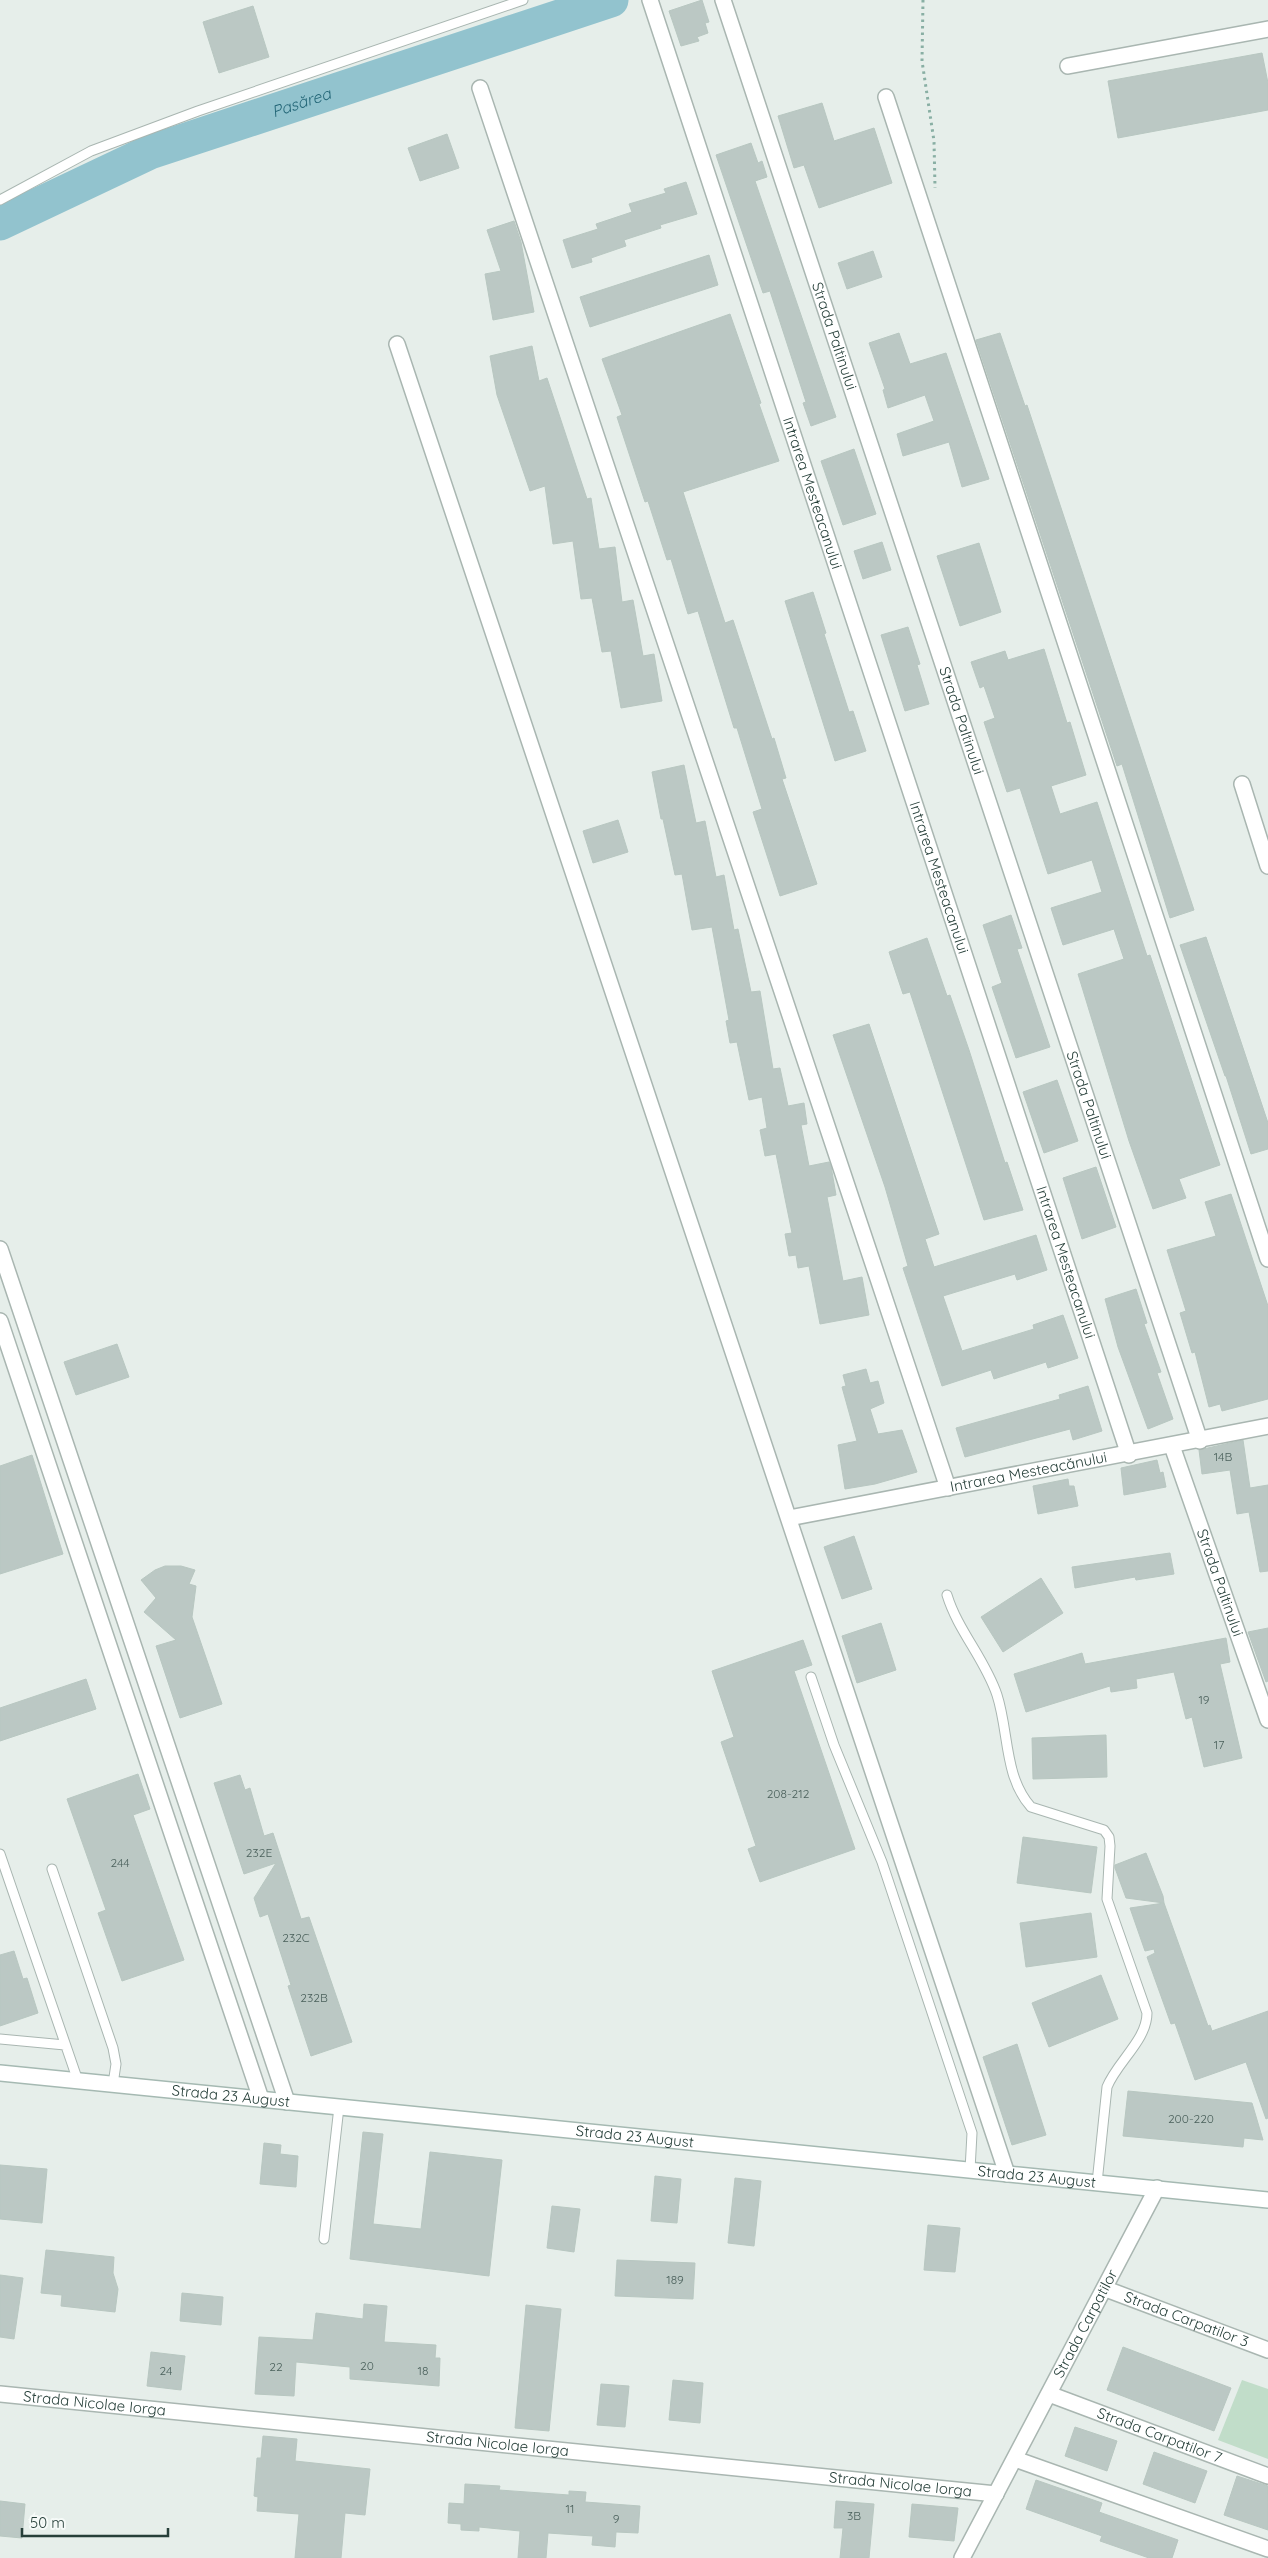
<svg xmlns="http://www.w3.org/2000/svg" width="1268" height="2558" font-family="Quicksand,sans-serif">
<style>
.green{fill:#c1ddc9}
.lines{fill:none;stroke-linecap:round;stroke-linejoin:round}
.river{stroke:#92c3ce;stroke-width:35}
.building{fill:#bbc8c4;stroke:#b8c7c1}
.lane-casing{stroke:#a9b6b1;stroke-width:11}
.street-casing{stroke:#a9b6b1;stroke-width:18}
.secondary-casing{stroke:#a5b9b2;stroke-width:18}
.path{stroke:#89afa4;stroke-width:3;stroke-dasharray:2.5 4;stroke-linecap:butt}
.lane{stroke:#fff;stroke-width:9}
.street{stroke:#fff;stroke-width:15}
.secondary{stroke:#fff;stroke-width:15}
.labels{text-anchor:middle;stroke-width:4.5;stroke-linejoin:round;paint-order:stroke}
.number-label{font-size:12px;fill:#4b615c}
.street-label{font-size:15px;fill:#263f39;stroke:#f6faf8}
.water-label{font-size:16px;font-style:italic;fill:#236677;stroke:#f6faf8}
</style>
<rect width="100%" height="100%" fill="#e6eeea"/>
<!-- green -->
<path class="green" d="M1242,2380L1268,2389V2459L1218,2440Z"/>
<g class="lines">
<!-- river -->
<path class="river" id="s1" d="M0,223L150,152L611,0"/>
</g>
<!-- building -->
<path class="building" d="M702,0L709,22L705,23L708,33L697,37L699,41L681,46L669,11Z
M253,6L269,57L219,73L203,22Z
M1262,53L1268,83V110L1118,138L1108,81Z
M822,103L834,141L874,128L892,183L819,208L804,165L794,168L778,116Z
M447,134L459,168L420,181L408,148Z
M751,143L758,163L762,161L767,177L755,181L836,417L811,426L803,403L806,402L770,291L763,293L716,155Z
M686,182L697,214L660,225L661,228L624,240L626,246L591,258L592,262L572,268L563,240L598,229L596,224L632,212L629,204L666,193L664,189Z
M514,221L521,242L534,312L493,320L485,274L501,271L487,230Z
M873,251L882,277L847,289L838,263Z
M709,255L718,285L590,327L580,297Z
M730,314L761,403L759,404L779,461L683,492L725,623L733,620L772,739L774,738L786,778L782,779L817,884L780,896L753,812L762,809L737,728H734L698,611L688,614L671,559L667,560L648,501L645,502L617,417L622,415L602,359Z
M899,333L910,364L946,353L989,479L962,487L949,442L903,456L897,434L934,421L925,395L888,408L883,390L885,389L869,343Z
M1000,333L1025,406L1027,405L1194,910L1170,918L1122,764L1117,766L976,340Z
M532,346L539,381L547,378L587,499L591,498L599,549L615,547L622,602L633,600L643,656L654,654L662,701L621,708L611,651L602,652L592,598L581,599L573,541L553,544L545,486L530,491L497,395L490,356Z
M854,449L876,514L843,525L821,461Z
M882,542L891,570L863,579L854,551Z
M979,543L1001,612L960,626L937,556Z
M813,592L826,633L824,634L849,712L853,711L866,751L835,761L785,601Z
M908,627L920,664L917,665L929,704L905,711L881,635Z
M1044,649L1067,723L1070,722L1086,775L1051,786L1060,814L1097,802L1147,956L1150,955L1220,1165L1179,1179L1186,1198L1153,1209L1129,1141L1078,974L1124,959L1114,929L1063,945L1051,908L1102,892L1092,860L1048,874L1020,788L1007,792L984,722L995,718L984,686L980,688L971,662L1005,651L1008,660Z
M684,765L696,823L705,821L716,877L724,875L734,930L738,929L751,992L760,991L773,1069L780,1068L788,1106L804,1103L807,1124L801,1125L809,1166L829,1162L831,1166L836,1195L827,1197L843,1281L862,1277L869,1315L820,1324L809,1266L798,1268L796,1255L789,1256L785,1234L792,1233L776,1154L765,1156L760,1130L767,1128L762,1097L749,1100L737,1042L730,1043L726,1021L729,1020L712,927L692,930L682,874L675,875L663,819H661L652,772Z
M618,820L628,852L593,863L583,831Z
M1011,915L1022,948L1017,949L1050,1047L1016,1058L992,987L1002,983L983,925Z
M1206,937L1268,1123V1149L1251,1154L1226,1076H1225L1180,945Z
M927,938L947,996L950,995L969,1050L1005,1163L1007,1162L1023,1210L984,1220L910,992L903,994L889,952Z
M869,1024L939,1234L925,1239L934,1267L1036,1235L1047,1270L1017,1280L1015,1274L943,1296L962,1351L1034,1329L1033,1325L1063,1315L1078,1358L1048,1368L1046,1362L994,1379L991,1370L942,1386L903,1268L908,1266L885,1187L833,1035Z
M1057,1080L1078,1141L1044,1153L1023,1092Z
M1096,1167L1116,1227L1082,1239L1063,1178Z
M1231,1194L1268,1306V1399L1222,1411L1220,1404L1209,1407L1195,1352L1192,1353L1180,1313L1186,1311L1167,1250L1216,1236L1205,1202Z
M1136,1289L1147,1323L1144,1324L1161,1372L1157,1373L1173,1419L1148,1429L1118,1347L1105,1299Z
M117,1344L129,1377L76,1395L64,1362Z
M866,1369L870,1383L878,1381L884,1403L870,1409L878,1434L902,1430L917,1472L875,1484L845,1489L838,1445L857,1441L842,1387L846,1386L843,1375Z
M1088,1386L1102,1431L1073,1440L1070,1429L965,1457L956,1428L1060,1399L1059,1395Z
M1243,1440L1250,1488L1268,1485V1571L1260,1572L1249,1512L1237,1514L1230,1470L1202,1474L1199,1450Z
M32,1455L63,1554L0,1574V1466Z
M1157,1460L1160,1473L1163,1472L1166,1487L1124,1495L1121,1468Z
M1068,1479L1069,1486H1074L1078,1506L1038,1514L1033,1486Z
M854,1536L872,1589L842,1599L824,1547Z
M1170,1553L1174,1574L1136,1580L1135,1577L1075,1588L1072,1567Z
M165,1566H181L195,1570L189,1584L196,1586L192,1617L222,1704L180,1718L156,1646L176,1640L144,1612L156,1598L141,1580L155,1570Z
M1041,1578L1063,1613L1003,1652L981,1617Z
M881,1623L896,1670L857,1683L842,1636Z
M1268,1628V1681L1266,1682L1248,1632Z
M1226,1638L1230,1662L1220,1664L1242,1758L1204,1767L1192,1717L1186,1719L1174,1672L1136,1679L1137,1688L1111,1692L1110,1686L1026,1712L1014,1674L1082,1653L1085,1664Z
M803,1640L812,1665L794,1671L855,1849L760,1882L748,1849L756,1846L721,1742L734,1737L712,1671Z
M86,1679L96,1709L0,1741V1708Z
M1106,1735L1107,1777L1033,1779L1032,1738Z
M138,1774L150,1809L133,1815L184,1960L122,1981L98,1913L106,1910L67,1799Z
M240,1775L245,1790L250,1788L264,1836L273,1833L301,1919L309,1917L352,2042L311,2056L288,1986L291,1985L268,1914L260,1917L254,1898L276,1863L244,1874L214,1783Z
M1023,1837L1097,1847L1091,1893L1017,1883Z
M1146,1853L1163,1896L1164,1903L1126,1898L1115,1868V1865Z
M1164,1903L1208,2026L1210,2025L1212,2031L1268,2011V2118L1266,2119L1246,2062L1195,2080L1175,2023L1171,2024L1147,1957L1155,1953L1154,1949L1145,1951L1130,1908Z
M1091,1913L1097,1957L1026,1967L1020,1923Z
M14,1951L23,1979L27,1978L38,2013L0,2026V1955Z
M1101,1975L1118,2019L1049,2047L1032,2003Z
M1017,2044L1046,2135L1012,2145L983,2057Z
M1128,2091L1252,2103L1263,2140L1244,2138L1243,2147L1123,2136Z
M363,2132L383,2134L373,2224L421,2229L430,2152L502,2160L489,2276L350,2259Z
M264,2143L281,2145L280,2154L298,2156L296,2187L260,2184Z
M0,2165L47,2169L42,2223L0,2219Z
M655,2176L681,2179L677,2223L651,2221Z
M735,2178L761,2181L754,2246L728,2243Z
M552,2206L580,2209L574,2252L547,2248Z
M928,2225L960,2228L955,2272L924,2270Z
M46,2250L114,2257L113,2273L118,2289L115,2312L61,2306L62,2295L41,2293Z
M617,2260L695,2263L693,2299L615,2296Z
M0,2275L23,2278L14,2339L0,2337Z
M182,2293L223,2297L221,2325L180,2321Z
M364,2304L387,2306L384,2342L436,2345L435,2358H440L439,2386L350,2379V2367L296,2362L294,2396L255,2394L259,2337L313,2340L316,2313L363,2319Z
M526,2305L561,2309L549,2431L515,2428Z
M1123,2347L1231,2388L1214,2431L1107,2390Z
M151,2352L185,2356L181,2390L147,2386Z
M673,2380L703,2383L700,2423L669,2420Z
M601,2384L629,2386L625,2427L597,2425Z
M1075,2427L1117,2441L1107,2471L1065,2456Z
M263,2436L297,2439L295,2461L370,2469L365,2515L345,2513L341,2558H295L299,2514L257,2511L258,2497L254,2496L257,2458H261Z
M1154,2452L1207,2471L1195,2503L1143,2484Z
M1237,2476L1268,2486V2530L1224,2515Z
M1036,2480L1102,2503L1099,2512L1178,2540L1172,2558H1149L1100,2541L1102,2536L1026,2509Z
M465,2484L500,2486L499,2490L569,2495V2491L586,2492L585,2502L640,2506L638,2533L616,2532L615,2547L592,2545L593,2536L548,2533L546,2558H518L520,2531L479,2527V2531L461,2530V2524L448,2523L449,2503L464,2504Z
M0,2501L25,2504L22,2538L0,2536Z
M836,2501L874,2504L869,2558H840L843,2528H834Z
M912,2504L958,2508L954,2541L909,2537Z"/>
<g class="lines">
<defs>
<path id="lane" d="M0,200L91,151L198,111L523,0
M947,1595C958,1631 985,1659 997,1695C1009,1732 1004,1777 1031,1807L1104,1830L1109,1837L1110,1846L1107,1899L1147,2013C1147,2040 1117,2062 1107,2087L1097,2183
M811,1677L834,1745L882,1862L969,2124L972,2133L970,2170
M0,1854L78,2081
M52,1869L113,2048L116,2064L113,2084
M0,2039L65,2045
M324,2239L339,2107"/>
<g id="street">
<path id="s2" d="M650,0L1129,1455"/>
<path id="s3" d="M723,0L1200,1441"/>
<path d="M1068,66L1268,29"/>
<path d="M480,88L948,1488"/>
<path d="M886,97L1268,1259"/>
<path d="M397,344L1007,2174"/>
<path d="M1242,784L1268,866"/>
<path d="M0,1249L287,2102"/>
<path d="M0,1321L261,2099"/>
<path id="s4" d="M1172,1446L1268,1720"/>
<path id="s5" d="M789,1518L1268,1426"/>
<path id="s6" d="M1106,2289L1268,2350"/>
<path id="s7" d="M0,2394L996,2494"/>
<path id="s8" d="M1049,2394L1268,2476"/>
<path d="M1015,2459L1268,2549"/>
<path id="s9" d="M962,2558L1157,2188"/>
</g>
<g id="secondary">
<path id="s10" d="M0,2073L1268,2200"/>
</g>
</defs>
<!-- lane casing -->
<use href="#lane" class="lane-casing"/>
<!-- street casing -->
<use href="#street" class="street-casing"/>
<!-- secondary casing -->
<use href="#secondary" class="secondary-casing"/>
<!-- path -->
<path class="path" d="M923,0L922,61L934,141L935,188"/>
<!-- lane -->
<use href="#lane" class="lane"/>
<!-- street -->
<use href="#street" class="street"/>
<!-- secondary -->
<use href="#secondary" class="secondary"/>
</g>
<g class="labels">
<!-- number labels -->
<g class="number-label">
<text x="1223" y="1461">14B</text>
<text x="1204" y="1704">19</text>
<text x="1219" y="1749">17</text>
<text x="788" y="1798">208-212</text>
<text x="259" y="1857">232E</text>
<text x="120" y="1867">244</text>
<text x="296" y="1942">232C</text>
<text x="314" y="2002">232B</text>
<text x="1191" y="2123">200-220</text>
<text x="675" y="2284">189</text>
<text x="367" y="2370">20</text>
<text x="276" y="2371">22</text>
<text x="166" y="2375">24</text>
<text x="423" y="2375">18</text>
<text x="570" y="2513">11</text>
<text x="854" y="2520">3B</text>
<text x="616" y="2523">9</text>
</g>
<!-- street labels -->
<g class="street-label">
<text dy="5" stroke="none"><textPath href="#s3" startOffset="354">Strada Paltinului</textPath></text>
<text dy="5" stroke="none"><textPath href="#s2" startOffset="519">Intrarea Mesteacanului</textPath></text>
<text dy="5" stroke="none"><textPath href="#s3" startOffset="759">Strada Paltinului</textPath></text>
<text dy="5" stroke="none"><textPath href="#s2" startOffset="924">Intrarea Mesteacanului</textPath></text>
<text dy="5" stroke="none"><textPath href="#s3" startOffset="1164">Strada Paltinului</textPath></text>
<text dy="5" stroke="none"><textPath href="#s2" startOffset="1329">Intrarea Mesteacanului</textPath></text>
<text dy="5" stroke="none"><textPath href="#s5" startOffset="244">Intrarea Mesteacănului</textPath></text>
<text dy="5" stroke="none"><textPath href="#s4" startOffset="145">Strada Paltinului</textPath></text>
<text dy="5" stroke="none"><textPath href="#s10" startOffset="232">Strada 23 August</textPath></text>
<text dy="5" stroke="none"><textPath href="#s10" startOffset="638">Strada 23 August</textPath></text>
<text dy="5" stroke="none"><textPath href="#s10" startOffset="1042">Strada 23 August</textPath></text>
<text dy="5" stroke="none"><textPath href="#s6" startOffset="86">Strada Carpatilor 3</textPath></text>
<text dy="5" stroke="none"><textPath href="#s9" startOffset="265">Strada Carpatilor</textPath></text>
<text dy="5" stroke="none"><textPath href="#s7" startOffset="95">Strada Nicolae Iorga</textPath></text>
<text dy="5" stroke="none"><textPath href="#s8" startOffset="118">Strada Carpatilor 7</textPath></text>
<text dy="5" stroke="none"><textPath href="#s7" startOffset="500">Strada Nicolae Iorga</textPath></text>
<text dy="5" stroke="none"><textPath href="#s7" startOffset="905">Strada Nicolae Iorga</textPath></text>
</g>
<!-- water labels -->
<g class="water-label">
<text dy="6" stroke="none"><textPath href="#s1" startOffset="325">Pasărea</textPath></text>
</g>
</g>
<!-- scale -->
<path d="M22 2528v8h146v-8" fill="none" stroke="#263f39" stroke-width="2.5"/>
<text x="30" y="2528" font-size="15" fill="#263f39" stroke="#f6faf8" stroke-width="4" paint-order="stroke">50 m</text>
</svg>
